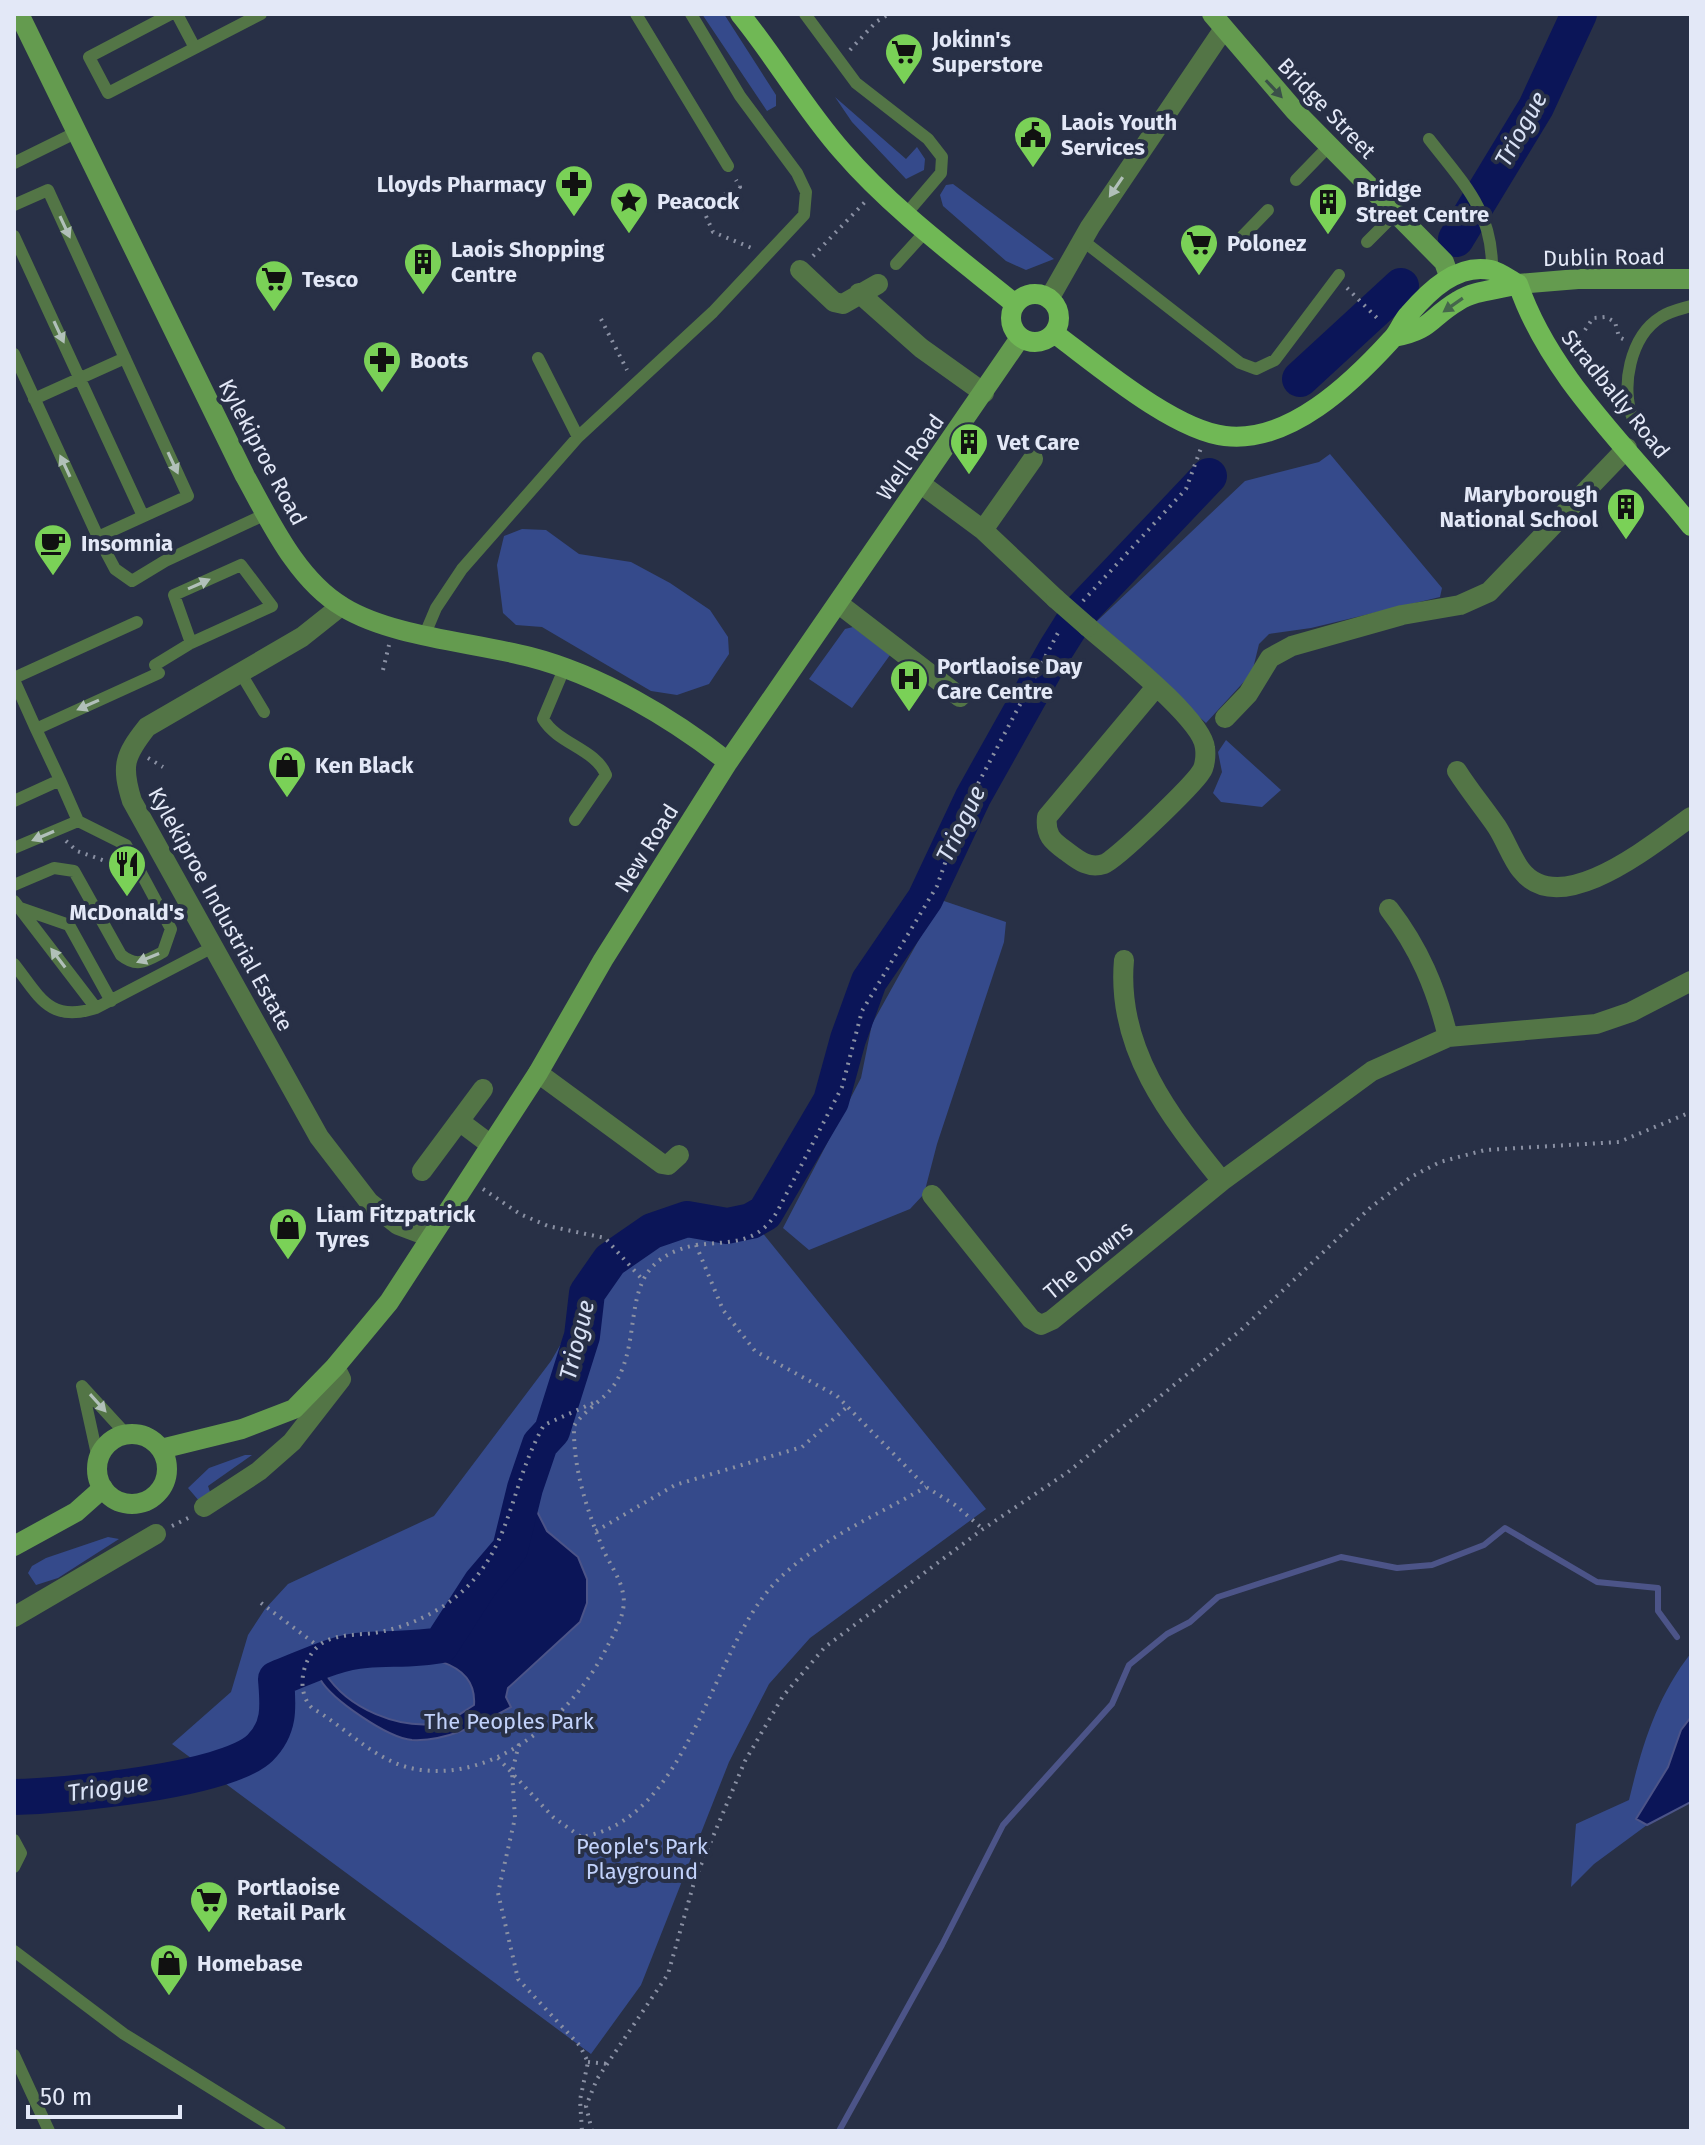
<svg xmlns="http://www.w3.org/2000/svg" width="1705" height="2145" font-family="'Fira Sans',sans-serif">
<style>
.green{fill:#354a8b}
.water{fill:#0b1558;stroke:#4c5488;stroke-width:2;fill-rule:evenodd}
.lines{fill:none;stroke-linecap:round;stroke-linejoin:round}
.stream{stroke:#4c5488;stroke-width:6}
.river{stroke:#0b1558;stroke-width:36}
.path{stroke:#8a90a3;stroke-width:4;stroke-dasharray:2 6;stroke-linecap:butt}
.lane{stroke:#537546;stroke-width:12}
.street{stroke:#537546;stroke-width:20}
.secondary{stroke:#649b4f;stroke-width:20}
.primary{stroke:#70b855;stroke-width:20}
.street-bridge{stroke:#537546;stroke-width:20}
.oneway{fill:#3a5049}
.oneway2{fill:#b1c0b9}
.oneway3{fill:#45664c}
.labels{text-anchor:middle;stroke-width:8;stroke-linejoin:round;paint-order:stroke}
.poi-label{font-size:22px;font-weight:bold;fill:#e3e8f7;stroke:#283046;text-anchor:start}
.street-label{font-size:22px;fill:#e3e8f7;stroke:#283046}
.park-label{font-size:22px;fill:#c2d2fb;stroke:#283046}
.water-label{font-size:24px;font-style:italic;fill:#d9e2f6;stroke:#283046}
</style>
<rect width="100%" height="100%" fill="#283046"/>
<!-- green -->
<path class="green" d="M702,14H724L776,95V106L767,111Z
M835,97L906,159L917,147L925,159L924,170L906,179L852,122Z
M953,184L1054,259L1026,270L1006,261L943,206L940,195L946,185Z
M1330,454L1442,588L1440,597L1311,628L1269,634L1259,644L1252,673L1206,723L1095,623L1245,481L1319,462Z
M522,529L546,530L579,554L631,562L670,583L710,610L728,637L729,654L709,684L677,695L651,691L542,627L516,625L503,613L497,565L504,536Z
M853,627L890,655L852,708L809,679L845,629Z
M1226,740L1281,790L1262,807L1221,802L1213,793L1222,772L1218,752Z
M941,900L1006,922L1004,942L937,1144L924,1194L910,1209L809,1250L783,1228L861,1078L872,1024Z
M695,1209L744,1210L986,1509L810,1638L769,1684L729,1762L641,1985L591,2054L172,1744L231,1692L248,1635L265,1609L288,1584L434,1516L551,1361L577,1316L581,1290L606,1255L655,1216Z
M245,1455H252L208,1486L211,1495L200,1502L188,1488L209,1468Z
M108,1537L119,1539L58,1578L36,1585L28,1573L32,1566L46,1558Z
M1691,1653V1717L1681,1730L1668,1767L1636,1818L1647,1825L1594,1864L1571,1887L1576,1824L1629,1800C1642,1746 1656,1698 1691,1653Z"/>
<!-- water -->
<path class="water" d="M525,1488L547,1531L578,1557L587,1579V1603L580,1622L508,1688L506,1697L511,1707C482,1723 446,1742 412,1740C388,1738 332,1700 320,1679C317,1674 318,1667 318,1661L364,1650L408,1651L442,1645L481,1583L510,1549ZM370,1653C405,1655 478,1653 474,1705C464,1711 451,1722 441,1723C399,1730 348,1709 325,1673L329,1663Z
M1691,1717V1802L1647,1825L1636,1819L1668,1767L1681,1730Z"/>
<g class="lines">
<!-- stream -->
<path class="stream" d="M839,2131L942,1945L1003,1825L1112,1704L1129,1665L1167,1634L1190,1622L1218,1597L1341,1557L1397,1568L1432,1565L1484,1545L1505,1528L1597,1582L1658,1588V1611L1677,1637"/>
<!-- river -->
<path class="river" d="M1456,239L1536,107L1579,14
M1300,379L1401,286
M14,1797C64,1796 226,1781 260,1748C281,1727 278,1705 276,1679C305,1668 335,1652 366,1650C392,1648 415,1650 441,1645L481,1583L510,1549L525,1488L540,1444L552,1431L582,1336L587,1293L610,1260L652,1231L687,1219L727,1226L751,1221L765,1213L831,1101L848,1039L869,981L925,899L973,797L1056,649L1078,614L1209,476"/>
<!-- path -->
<path class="path" d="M850,50L876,22L889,14
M710,201L740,187L736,180
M706,216L713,232L754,249
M813,256L865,202
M1347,288L1380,321
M601,319L627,370
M1585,330L1593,318L1606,317L1615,322L1619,337L1625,340
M246,435L258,431
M1083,601L1186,489L1201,448
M383,670L389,645
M148,758L163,767
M66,841L77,851L111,863
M483,1189L520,1214L548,1226L605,1238L641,1278
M696,1245C731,1241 757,1245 777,1212L842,1087L862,1011L937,886L963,812L1060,629
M593,1403L544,1425C506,1491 514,1560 442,1607C421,1620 399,1629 374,1633C358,1635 341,1634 326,1641C303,1652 294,1690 312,1708C349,1729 377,1765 422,1770C501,1780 576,1711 608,1645C616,1631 627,1610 623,1594C621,1579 609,1563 603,1549C587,1510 573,1469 574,1426C585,1409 606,1399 616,1382C647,1329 613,1262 696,1245L723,1310L755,1351L837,1396L926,1487L955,1505L983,1529
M172,1526L190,1517
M596,1531L675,1485L802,1447L847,1407
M261,1603L318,1646
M519,1744L512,1772L515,1818L498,1893L518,1979L580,2046L588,2062L580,2100L582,2131
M498,1758L553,1817L581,1837C689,1820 709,1655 773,1585C813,1542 876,1516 926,1487
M588,2062L608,2064
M592,2131L586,2106L597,2079L668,1974L695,1879L745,1761L783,1696L825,1647L983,1529L1068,1472L1241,1330L1371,1207L1411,1177L1440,1162L1485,1150L1619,1142L1691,1112"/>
<!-- lane -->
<path class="lane" d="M171,14L89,57L108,93L261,14
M177,14L195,48
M636,14L728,166
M805,14L856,83L928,139L942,157L941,173L906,214
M1429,139C1463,183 1493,211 1492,270
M14,163L77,132
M1296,180L1329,146
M14,205L48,190L188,496L98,537
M14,236L143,516
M1082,240L1240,363L1256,369L1275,360L1339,275
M1367,242L1396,213
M1236,243L1268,210
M896,264L926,231
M14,354L98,537L115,569L132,581L165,561L266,514
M538,358L578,437
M34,399L125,358
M1633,419C1620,388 1630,336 1661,317C1670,311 1681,309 1691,306
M425,634L436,608L462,569L578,437L713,312L804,215L806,192L797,173L740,96L691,14
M155,665L191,643L272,606L241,565L174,595L191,643
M564,669L543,719C558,744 596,749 606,775L575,820
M240,672L264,712
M14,678L137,622
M14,680L36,729L159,673
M36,729L60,780
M14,801L60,780L78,821L14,848
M14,885L54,868L74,871L121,955C137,968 146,961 163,952L171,929L126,845L78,821
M14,901L96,1008
M20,908L69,925L111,1001
M14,964C40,997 49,1023 96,1008L215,946
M98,1459L82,1386L126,1434
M14,1840L21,1853L14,1867
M14,1951L124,2034L280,2131
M14,2055L49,2131"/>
<!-- street -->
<path class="street" d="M800,270L834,302L843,304L878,284
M859,293L921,348L984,393
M1049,299L1090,227L1223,30
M921,484L983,530L1056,599
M983,530L1033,459
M839,604L960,697
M341,606L302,637L147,727C124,756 121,766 132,801L319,1137L369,1202L398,1225L430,1237
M1088,627C1113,649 1203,719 1205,748C1206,755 1205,767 1201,772C1193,785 1116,860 1104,864C1088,869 1078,860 1066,851C1052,841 1045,835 1047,817L1156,687
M1225,718L1248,694L1270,658L1292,646L1402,615L1460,605L1489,592L1627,448
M1457,771C1469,790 1484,808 1497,827C1506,841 1511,857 1521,870C1561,922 1656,841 1691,817
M1389,909C1419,948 1436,988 1448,1037
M1124,960C1116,1048 1169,1116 1222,1181
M538,1073L662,1164L668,1165L679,1155
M459,1121L491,1145
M422,1171L483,1089
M932,1195L1031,1319L1041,1325L1052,1320L1222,1181L1372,1071L1448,1037L1596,1024L1631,1012L1691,981
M204,1507L259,1471L292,1442L341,1379L335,1367
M14,1617L156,1534"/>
<!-- secondary -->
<path class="secondary" d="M19,14L245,476C270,521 297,580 343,607C392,637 473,642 530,657C600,675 672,718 728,762
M1212,14L1295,111L1444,262L1449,276
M1518,284L1578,279H1691
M97 1469a35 35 0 1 1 70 0a35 35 0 1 1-70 0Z
M161,1449L242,1429L294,1409L335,1367L389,1302L538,1073L603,960L728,762L1020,338
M14,1546L76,1512L103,1488"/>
<!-- primary -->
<path class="primary" d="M740,14C776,58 804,108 842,151C892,209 956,256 1015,304
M1518,284C1550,378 1630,449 1691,526
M1011 318a24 24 0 1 1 48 0a24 24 0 1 1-48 0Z
M1054,333C1096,364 1173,430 1225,436C1289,444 1352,383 1392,339C1399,332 1402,321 1409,314C1429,291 1457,263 1491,270C1500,272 1510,280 1518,284
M1394,337C1432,330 1429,318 1458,301C1475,290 1498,290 1518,284"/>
<!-- street-bridge -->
<path class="street-bridge" d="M1056,599L1088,627"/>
</g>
<!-- one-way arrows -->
<defs><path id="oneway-solid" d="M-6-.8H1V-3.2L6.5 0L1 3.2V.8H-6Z" transform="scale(2)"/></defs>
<use class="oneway" href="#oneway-solid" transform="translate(1274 89) rotate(47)"/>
<g class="oneway2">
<use href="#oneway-solid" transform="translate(1116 187) rotate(124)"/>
<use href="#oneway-solid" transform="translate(65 227) rotate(65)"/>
<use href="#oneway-solid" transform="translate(59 332) rotate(65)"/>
<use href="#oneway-solid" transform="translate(173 463) rotate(65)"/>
<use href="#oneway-solid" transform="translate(65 466) rotate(-115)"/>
<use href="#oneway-solid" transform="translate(199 584) rotate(-24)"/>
<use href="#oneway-solid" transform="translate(88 705) rotate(156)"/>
<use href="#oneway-solid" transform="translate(43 836) rotate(157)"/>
<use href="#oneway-solid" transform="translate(58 958) rotate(-127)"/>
<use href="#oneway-solid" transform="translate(148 958) rotate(158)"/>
<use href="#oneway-solid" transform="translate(98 1403) rotate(48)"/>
</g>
<use class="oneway3" href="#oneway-solid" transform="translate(1453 305) rotate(145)"/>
<!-- icons -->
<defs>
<symbol id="supermarket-pin" viewBox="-11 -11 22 30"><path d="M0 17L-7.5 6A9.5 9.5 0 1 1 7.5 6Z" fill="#7ad157" stroke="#283046"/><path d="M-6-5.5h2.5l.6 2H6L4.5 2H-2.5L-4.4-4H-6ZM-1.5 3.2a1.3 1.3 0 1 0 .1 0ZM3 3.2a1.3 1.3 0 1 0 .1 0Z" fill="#111"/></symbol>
<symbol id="civic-pin" viewBox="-11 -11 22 30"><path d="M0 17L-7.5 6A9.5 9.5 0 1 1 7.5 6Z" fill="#7ad157" stroke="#283046"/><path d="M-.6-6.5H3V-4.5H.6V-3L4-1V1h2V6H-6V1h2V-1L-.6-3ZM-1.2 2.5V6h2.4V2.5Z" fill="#111"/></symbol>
<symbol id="pharmacy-pin" viewBox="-11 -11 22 30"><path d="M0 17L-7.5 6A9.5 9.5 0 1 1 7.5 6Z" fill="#7ad157" stroke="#283046"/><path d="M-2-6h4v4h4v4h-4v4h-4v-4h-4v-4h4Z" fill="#111"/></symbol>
<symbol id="sight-pin" viewBox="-11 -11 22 30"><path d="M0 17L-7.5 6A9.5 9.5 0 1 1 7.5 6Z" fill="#7ad157" stroke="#283046"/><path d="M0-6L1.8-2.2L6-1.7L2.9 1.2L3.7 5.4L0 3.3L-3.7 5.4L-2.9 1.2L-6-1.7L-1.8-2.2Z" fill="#111"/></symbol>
<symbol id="building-pin" viewBox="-11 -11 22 30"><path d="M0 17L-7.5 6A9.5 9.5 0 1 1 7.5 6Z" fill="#7ad157" stroke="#283046"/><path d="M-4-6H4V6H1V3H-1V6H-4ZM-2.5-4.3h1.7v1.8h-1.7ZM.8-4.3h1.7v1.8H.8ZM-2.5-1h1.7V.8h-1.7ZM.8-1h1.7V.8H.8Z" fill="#111"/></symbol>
<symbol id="cafe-pin" viewBox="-11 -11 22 30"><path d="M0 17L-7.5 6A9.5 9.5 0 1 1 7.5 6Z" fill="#7ad157" stroke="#283046"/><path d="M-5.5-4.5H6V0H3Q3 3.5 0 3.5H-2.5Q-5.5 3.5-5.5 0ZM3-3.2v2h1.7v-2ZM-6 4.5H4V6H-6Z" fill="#111"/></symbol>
<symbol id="hospital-pin" viewBox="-11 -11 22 30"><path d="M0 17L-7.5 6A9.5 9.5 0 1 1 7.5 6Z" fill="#7ad157" stroke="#283046"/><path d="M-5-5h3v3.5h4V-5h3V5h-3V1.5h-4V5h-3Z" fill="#111"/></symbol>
<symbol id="shop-pin" viewBox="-11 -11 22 30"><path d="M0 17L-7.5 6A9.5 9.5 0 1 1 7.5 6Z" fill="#7ad157" stroke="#283046"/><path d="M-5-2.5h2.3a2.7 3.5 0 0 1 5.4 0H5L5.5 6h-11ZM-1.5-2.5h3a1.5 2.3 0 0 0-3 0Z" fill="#111"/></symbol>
<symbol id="restaurant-pin" viewBox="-11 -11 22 30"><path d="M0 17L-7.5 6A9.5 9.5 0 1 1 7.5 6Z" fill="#7ad157" stroke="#283046"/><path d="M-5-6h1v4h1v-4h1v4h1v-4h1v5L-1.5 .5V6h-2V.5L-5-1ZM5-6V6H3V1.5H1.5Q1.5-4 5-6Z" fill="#111"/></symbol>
</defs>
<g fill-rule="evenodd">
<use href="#supermarket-pin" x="882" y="30" width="44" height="60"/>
<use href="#civic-pin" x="1011" y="113" width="44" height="60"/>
<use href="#pharmacy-pin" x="552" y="162" width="44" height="60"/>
<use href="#sight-pin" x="607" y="179" width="44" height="60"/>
<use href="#building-pin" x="1306" y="180" width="44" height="60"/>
<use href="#supermarket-pin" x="1177" y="221" width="44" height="60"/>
<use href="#building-pin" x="401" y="240" width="44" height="60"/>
<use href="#supermarket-pin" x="252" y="257" width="44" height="60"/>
<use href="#pharmacy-pin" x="360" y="338" width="44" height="60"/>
<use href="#building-pin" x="947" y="420" width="44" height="60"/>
<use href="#building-pin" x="1604" y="485" width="44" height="60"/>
<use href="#cafe-pin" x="31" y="521" width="44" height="60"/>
<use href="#hospital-pin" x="887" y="657" width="44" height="60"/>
<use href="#shop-pin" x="265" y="743" width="44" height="60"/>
<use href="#restaurant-pin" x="105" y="842" width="44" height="60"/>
<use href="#shop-pin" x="266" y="1205" width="44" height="60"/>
<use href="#supermarket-pin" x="187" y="1878" width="44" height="60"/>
<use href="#shop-pin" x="147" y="1941" width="44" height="60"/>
</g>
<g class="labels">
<!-- poi labels -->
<g class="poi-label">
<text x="932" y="47">Jokinn's<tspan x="932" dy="25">Superstore</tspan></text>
<text x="1061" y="130">Laois Youth<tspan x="1061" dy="25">Services</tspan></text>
<text x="546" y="192" text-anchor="end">Lloyds Pharmacy</text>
<text x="1356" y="197">Bridge<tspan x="1356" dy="25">Street Centre</tspan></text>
<text x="657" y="209">Peacock</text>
<text x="1227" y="251">Polonez</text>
<text x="451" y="257">Laois Shopping<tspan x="451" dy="25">Centre</tspan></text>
<text x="302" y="287">Tesco</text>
<text x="410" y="368">Boots</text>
<text x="997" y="450">Vet Care</text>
<text x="1598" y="502" text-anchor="end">Maryborough<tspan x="1598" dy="25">National School</tspan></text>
<text x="81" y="551">Insomnia</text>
<text x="937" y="674">Portlaoise Day<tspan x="937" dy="25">Care Centre</tspan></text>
<text x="315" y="773">Ken Black</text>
<text x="127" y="920" text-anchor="middle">McDonald's</text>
<text x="316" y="1222">Liam Fitzpatrick<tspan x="316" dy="25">Tyres</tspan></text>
<text x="237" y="1895">Portlaoise<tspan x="237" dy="25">Retail Park</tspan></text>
<text x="197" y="1971">Homebase</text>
</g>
<!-- street labels -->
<g class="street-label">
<text transform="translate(1327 108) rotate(46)" y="8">Bridge Street</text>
<text transform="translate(1604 257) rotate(-1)" y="8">Dublin Road</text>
<text transform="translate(1616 394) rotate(51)" y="8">Stradbally Road</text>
<text transform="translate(263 452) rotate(62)" y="8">Kylekiproe Road</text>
<text transform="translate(910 457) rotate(-55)" y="8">Well Road</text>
<text transform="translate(646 848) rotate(-58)" y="8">New Road</text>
<text transform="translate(221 909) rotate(61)" y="8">Kylekiproe Industrial Estate</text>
<text transform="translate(1088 1260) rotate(-40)" y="8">The Downs</text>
</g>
<!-- park labels -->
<g class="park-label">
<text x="509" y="1729">The Peoples Park</text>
<text x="642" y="1854">People's Park<tspan x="642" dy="25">Playground</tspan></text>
</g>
<!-- water labels -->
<g class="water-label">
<text transform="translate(1521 129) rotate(-61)" y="8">Triogue</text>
<text transform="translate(961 824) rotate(-64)" y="8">Triogue</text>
<text transform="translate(577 1340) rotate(-76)" y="8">Triogue</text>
<text transform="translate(108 1788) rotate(-8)" y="8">Triogue</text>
</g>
</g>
<!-- border -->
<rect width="1705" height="2145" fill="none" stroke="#e3e8f7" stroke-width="32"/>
<!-- scale -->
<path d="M28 2105v12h152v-12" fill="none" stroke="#e3e8f7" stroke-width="4"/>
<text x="40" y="2105" font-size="24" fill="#e3e8f7" stroke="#283046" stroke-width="6" paint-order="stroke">50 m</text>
</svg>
